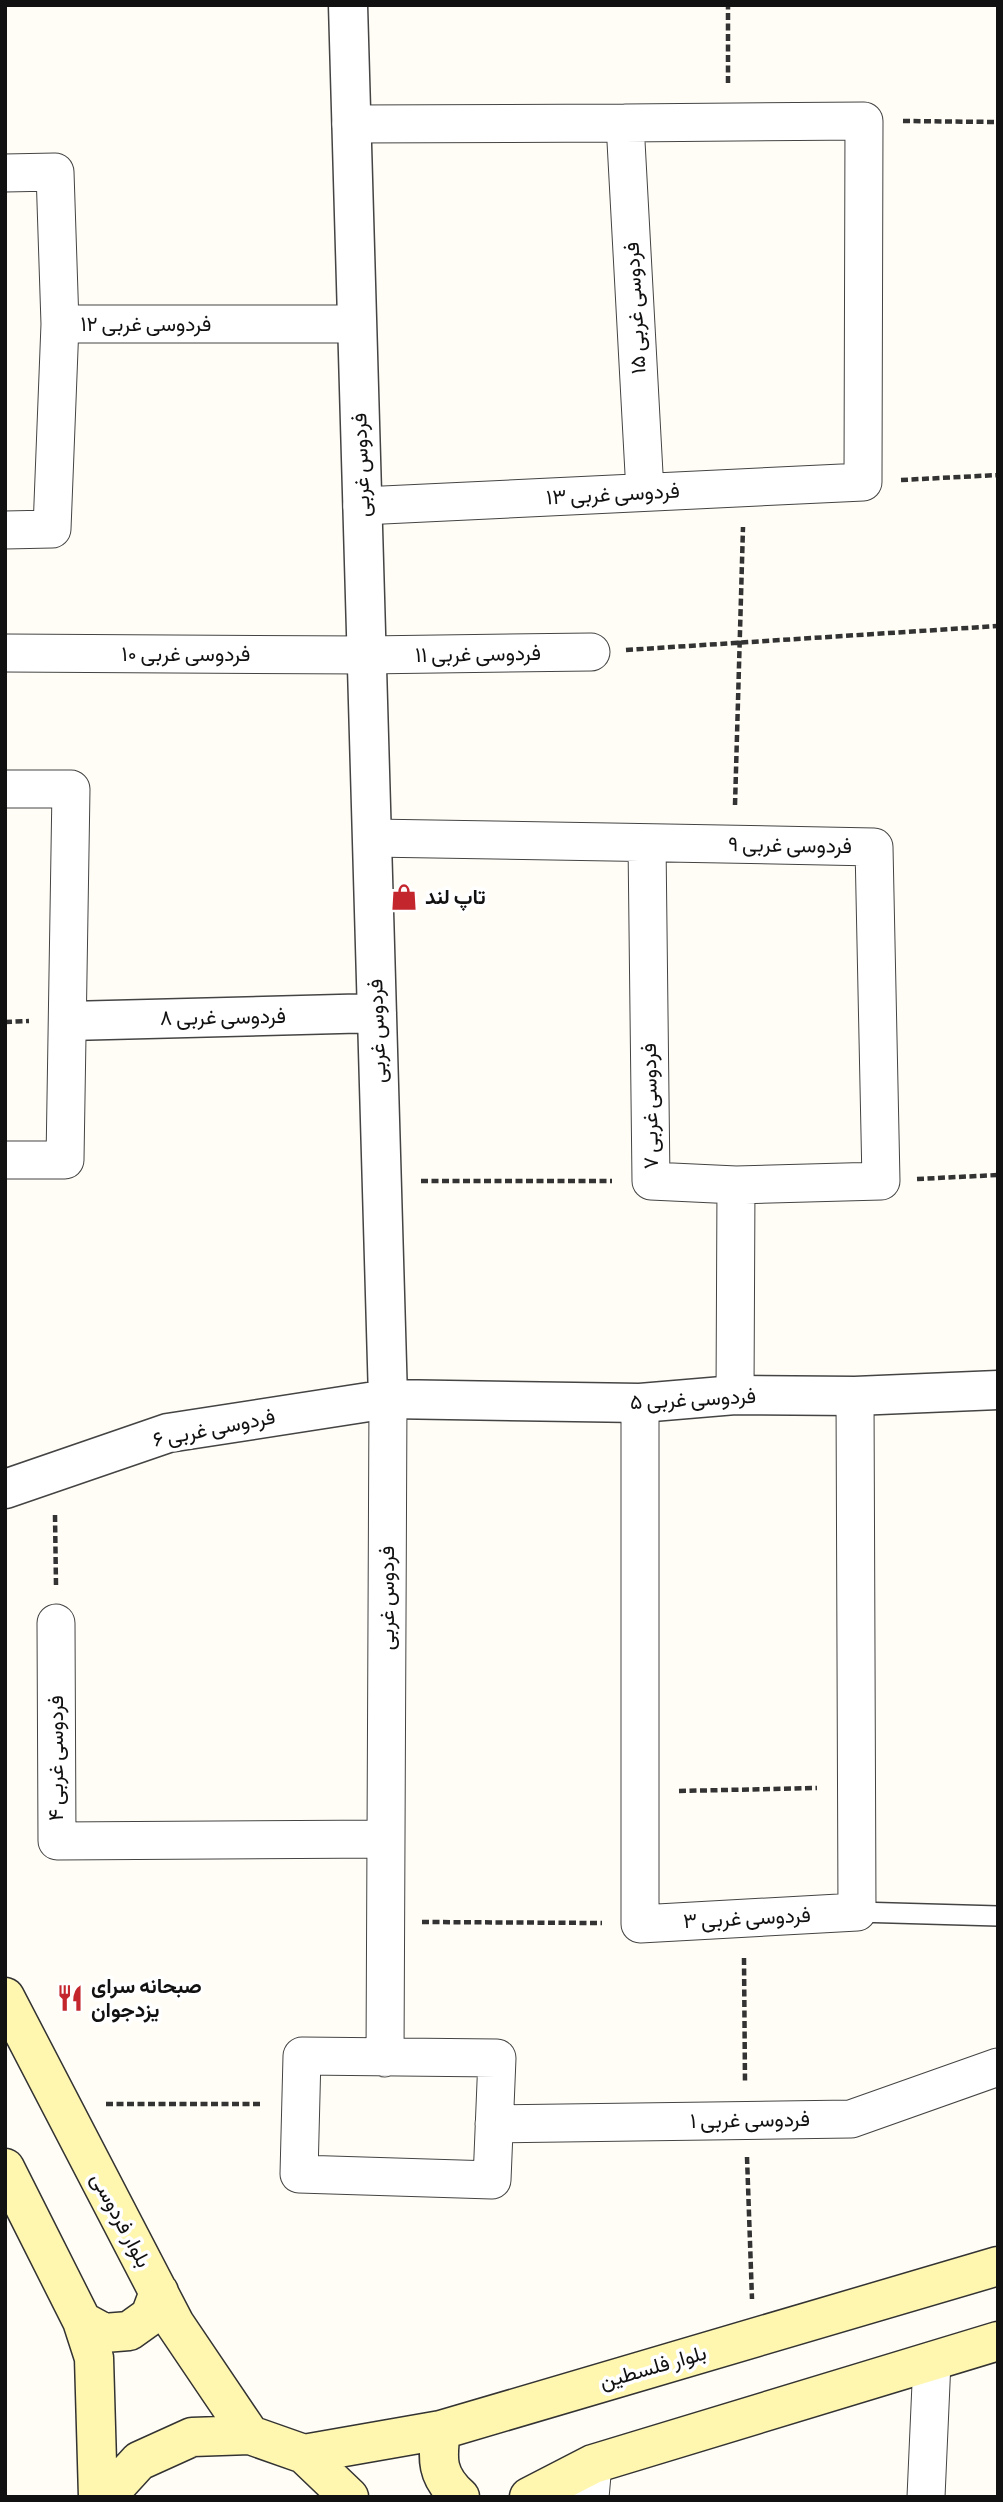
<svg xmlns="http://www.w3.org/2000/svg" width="1003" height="2502" font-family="'Crimson Pro',Vazirmatn,serif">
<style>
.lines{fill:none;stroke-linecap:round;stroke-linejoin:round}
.service-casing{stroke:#444;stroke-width:22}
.minor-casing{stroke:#444;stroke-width:39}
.tertiary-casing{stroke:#444;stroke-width:41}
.secondary-casing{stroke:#333;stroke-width:41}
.path{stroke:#333;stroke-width:4.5;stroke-dasharray:7 3.5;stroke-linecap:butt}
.service{stroke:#fff;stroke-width:19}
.minor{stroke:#fff;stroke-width:37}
.tertiary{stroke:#fff;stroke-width:38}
.secondary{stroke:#fff6b0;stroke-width:38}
.labels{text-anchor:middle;stroke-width:7;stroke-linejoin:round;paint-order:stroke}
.street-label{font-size:21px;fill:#111;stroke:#fff}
.poi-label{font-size:21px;font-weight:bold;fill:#111;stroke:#fff;text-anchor:start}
</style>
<rect width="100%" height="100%" fill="#fffdf5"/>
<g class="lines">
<defs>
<path id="service" d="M857,1912L998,1916"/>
<path id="minor" d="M351,124L625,123
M5,173L55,172L60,324
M362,506L863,482L864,121L625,123L645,492
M5,530L52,529L60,324H357
M5,653L366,655L591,652
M5,789H71L65,1160H5
M372,838C539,841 707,843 874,847L881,1181L736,1185L651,1181L647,843
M735,1395L736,1185
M640,1403V1924L857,1912L855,1396
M56,1623L57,1841L386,1839
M302,2056L497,2058L492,2180L299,2174Z
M385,2058L388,1399
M494,2124L851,2119L998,2067
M590,2497L593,2464
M926,2497L932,2361"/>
<path id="tertiary" d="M348,5L388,1399
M69,1021L377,1013
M5,1489L168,1433L388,1399L640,1403L735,1395L855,1396L998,1390"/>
<path id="secondary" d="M5,1997L175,2324L250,2435
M5,2168L82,2321L94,2358L98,2497
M82,2321L104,2333L129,2331L150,2316L159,2292
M441,2430C437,2459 436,2476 460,2497
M304,2454L441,2430L998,2266
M106,2497L139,2461L192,2437L250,2435L304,2454L349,2497
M529,2497L593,2464L998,2341"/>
</defs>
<!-- service casing -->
<use href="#service" class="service-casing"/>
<!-- minor casing -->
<use href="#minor" class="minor-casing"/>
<!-- tertiary casing -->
<use href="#tertiary" class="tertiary-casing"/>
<!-- secondary casing -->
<use href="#secondary" class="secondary-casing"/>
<!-- path -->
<path class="path" d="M728,83V5
M903,121L998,122
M901,480L998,475
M626,650L998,626
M735,805L743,527
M5,1022L29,1021
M917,1179L998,1175
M421,1181H612
M55,1515L56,1586
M679,1791L817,1788
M422,1922L602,1923
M744,1958L745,2082
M106,2104H261
M747,2157L752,2299"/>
<!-- service -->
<use href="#service" class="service"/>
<!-- minor -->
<use href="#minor" class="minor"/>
<!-- tertiary -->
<use href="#tertiary" class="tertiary"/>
<!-- secondary -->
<use href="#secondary" class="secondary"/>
</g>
<!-- icons -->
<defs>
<symbol id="shop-bare" viewBox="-9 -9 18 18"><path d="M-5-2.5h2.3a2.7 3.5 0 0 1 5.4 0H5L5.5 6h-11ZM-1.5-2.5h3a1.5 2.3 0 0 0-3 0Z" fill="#c4262e" stroke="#fff" stroke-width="2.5" paint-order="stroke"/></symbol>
<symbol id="restaurant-bare" viewBox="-9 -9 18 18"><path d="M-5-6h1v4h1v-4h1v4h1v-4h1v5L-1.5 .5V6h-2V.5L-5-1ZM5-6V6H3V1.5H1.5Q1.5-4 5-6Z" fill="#c4262e" stroke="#fff" stroke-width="2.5" paint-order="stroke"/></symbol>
</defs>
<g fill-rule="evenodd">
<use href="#shop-bare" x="385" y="878" width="38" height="38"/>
<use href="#restaurant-bare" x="51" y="1979" width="38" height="38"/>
</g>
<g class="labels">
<!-- street labels -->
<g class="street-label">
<text transform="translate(635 308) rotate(-93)" y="7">فردوسی غربی ۱۵</text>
<text x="146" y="331">فردوسی غربی ۱۲</text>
<text transform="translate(361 465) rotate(-92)" y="7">فردوس غربی</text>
<text transform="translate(613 494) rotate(-3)" y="7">فردوسی غربی ۱۳</text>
<text x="186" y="661">فردوسی غربی ۱۰</text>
<text transform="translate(478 654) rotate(-1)" y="7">فردوسی غربی ۱۱</text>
<text transform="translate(790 845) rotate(1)" y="7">فردوسی غربی ۹</text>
<text transform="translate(223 1017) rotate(-1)" y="7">فردوسی غربی ۸</text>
<text transform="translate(377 1031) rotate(-92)" y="7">فردوس غربی</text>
<text transform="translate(650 1106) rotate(-91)" y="7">فردوسی غربی ۷</text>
<text transform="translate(693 1399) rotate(-3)" y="7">فردوسی غربی ۵</text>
<text transform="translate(214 1428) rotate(-11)" y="7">فردوسی غربی ۶</text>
<text transform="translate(387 1598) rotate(-90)" y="7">فردوس غربی</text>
<text transform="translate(56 1758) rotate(-90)" y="7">فردوسی غربی ۴</text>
<text transform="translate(747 1918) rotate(-3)" y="7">فردوسی غربی ۳</text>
<text transform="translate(750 2120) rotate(-1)" y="7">فردوسی غربی ۱</text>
<text transform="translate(121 2220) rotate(62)" y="7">بلوار فردوسی</text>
<text transform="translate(653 2367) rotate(-16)" y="7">بلوار فلسطین</text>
</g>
<!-- poi labels -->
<g class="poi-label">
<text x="425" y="904">تاپ لند</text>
<text x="91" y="1993">صبحانه سرای<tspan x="91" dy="24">یزدجوان</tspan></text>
</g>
</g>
<!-- border -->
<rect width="1003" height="2502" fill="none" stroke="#111111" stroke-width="14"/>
</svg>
